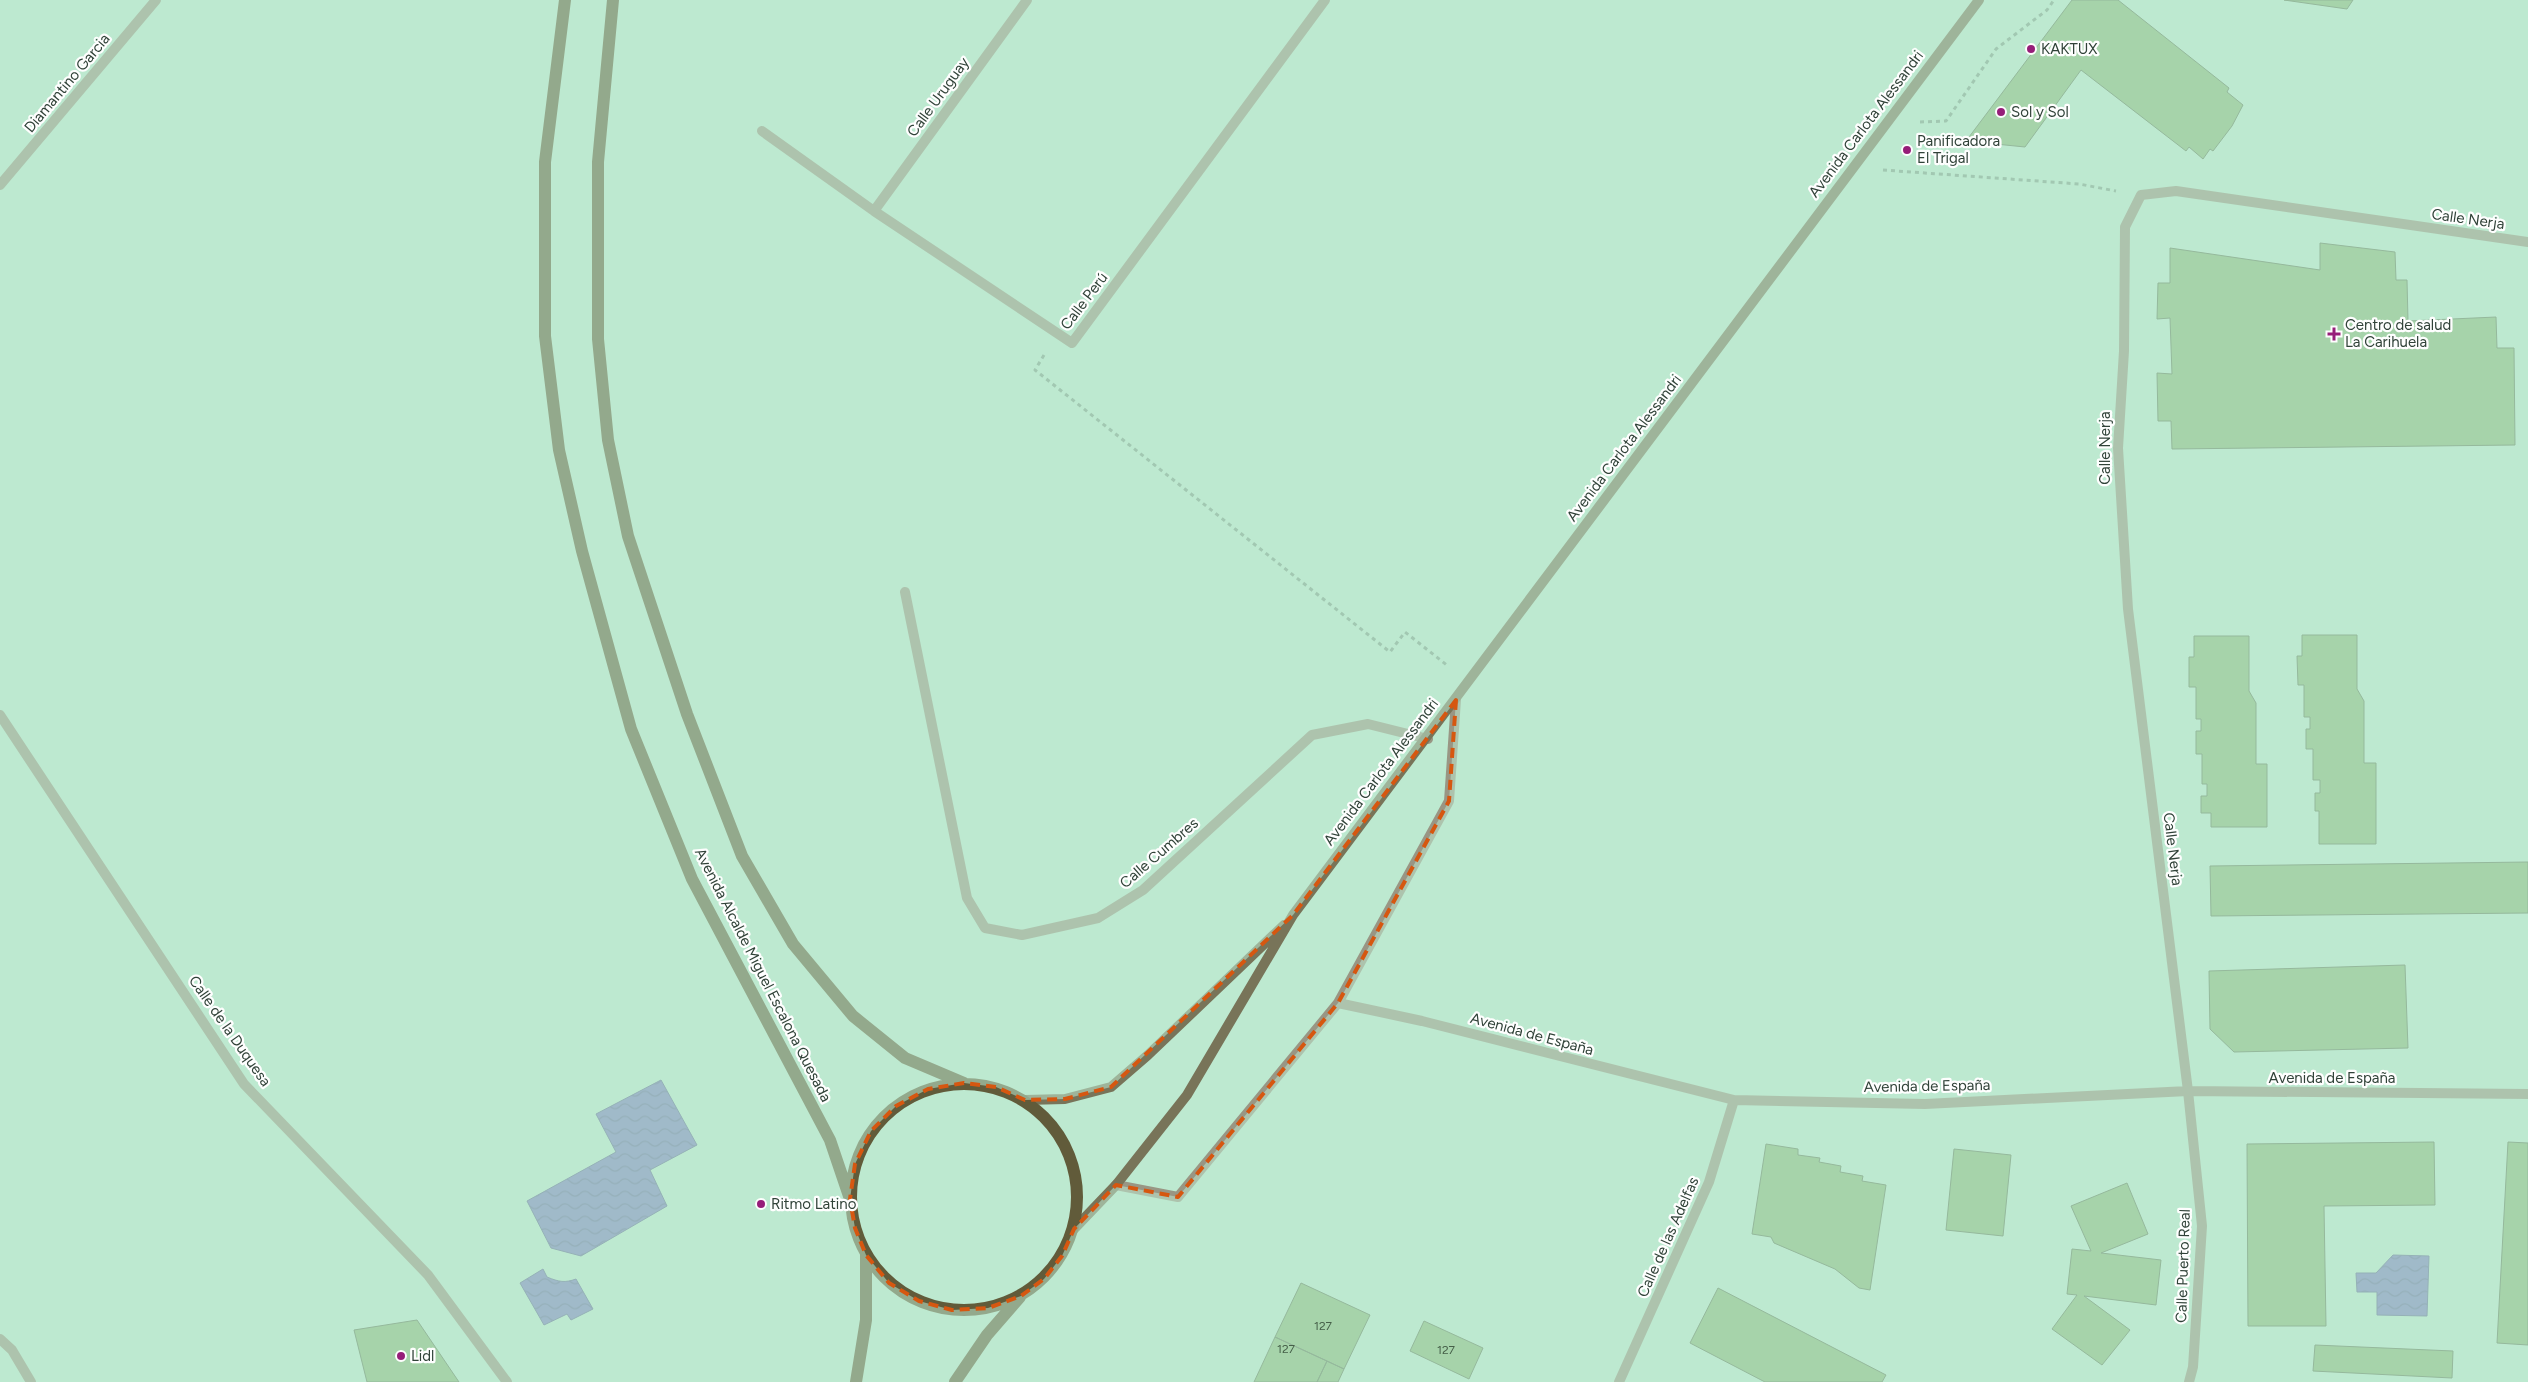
<svg xmlns="http://www.w3.org/2000/svg" width="2528" height="1382" font-family="Figtree,sans-serif">
<style>
.water{fill:url(#water-waves);stroke:#656e99}
.building{fill:#89b87d;stroke:#647e5e}
.lines{fill:none;stroke-linecap:round;stroke-linejoin:round}
.path{stroke:#80a08e;stroke-width:3;stroke-dasharray:4 4;stroke-linecap:butt}
.minor{stroke:#999684;stroke-width:10}
.secondary{stroke:#787459;stroke-width:10}
.primary{stroke:#615b3a;stroke-width:12}
.marked{fill:none;stroke:#d65710;stroke-width:4;stroke-dasharray:10 6;stroke-linejoin:round}
.poi-dot{fill:#961e79;stroke:#fefefe;stroke-width:2}
.labels{text-anchor:middle;stroke-width:4.5;stroke-linejoin:round;paint-order:stroke}
.number-label{font-size:12px;fill:#466049}
.poi-label{font-size:15px;fill:#304238;stroke:#fefefe;text-anchor:start}
.street-label{font-size:15px;fill:#304238;stroke:#fefefe}
</style>
<defs>
<pattern id="water-waves" width="16" height="10" patternUnits="userSpaceOnUse" patternTransform="scale(1.25)"><rect width="16" height="10" fill="#7c81c2"/><path d="M0 5q4-4 8 0t8 0" fill="none" stroke="#666b9f"/></pattern>
</defs>
<rect width="100%" height="100%" fill="#bde9d0"/>
<!-- water -->
<path class="water" d="M661,1080L697,1145L650,1170L667,1206L581,1256L551,1248L527,1201L616,1152L596,1114Z
M2393,1255L2429,1256L2427,1316L2377,1315V1292H2357L2356,1273H2376Z
M543,1269L547,1277C559,1282 565,1283 576,1279L593,1309L571,1320L567,1314L544,1325L520,1283Z"/>
<!-- building -->
<path class="building" d="M2072,0H2118L2229,88L2227,92L2243,105L2232,126L2213,151L2210,149L2203,159L2189,147L2186,151L2081,70L2025,147L1966,141Z
M2284,0H2353L2347,9Z
M2320,243L2395,252L2396,280H2407L2408,321L2496,317L2497,348H2514L2515,445L2172,449L2171,421H2158L2157,373L2172,374L2170,318L2157,319L2158,283H2170V248L2320,270Z
M2302,635H2357V689L2364,701V763H2376V844H2319V811H2315V793H2320V780H2313V749H2306V729H2310V717H2304V685H2298L2297,656H2302Z
M2194,636H2249V691L2256,703V764H2267V827H2211V813H2201V796H2207V784H2202V754H2196V731H2201V719H2196V687H2189V657H2194Z
M2528,862V913L2211,916L2210,866Z
M2405,965L2408,1048L2234,1052L2210,1029L2209,971Z
M2434,1142L2435,1205L2324,1206L2326,1326H2248L2247,1144Z
M2508,1142L2528,1143V1345L2497,1343Z
M1766,1144L1798,1149V1155L1820,1158L1819,1162L1841,1166L1840,1172L1863,1176L1862,1181L1886,1185L1870,1290L1859,1288L1835,1269L1774,1243L1771,1237L1752,1234Z
M1954,1149L2011,1155L2003,1236L1946,1230Z
M2127,1183L2148,1234L2101,1253L2161,1260L2156,1305L2084,1296L2130,1330L2102,1365L2052,1329L2077,1295L2067,1294L2072,1249L2091,1251L2071,1206Z
M1301,1283L1370,1315L1344,1369L1275,1337Z
M1718,1288L1886,1375L1882,1382H1765L1690,1343Z
M417,1320L459,1382H367L354,1330Z
M1424,1321L1483,1348L1469,1379L1410,1351Z
M1275,1337L1327,1361L1317,1382H1254Z
M2315,1345L2453,1351L2452,1378L2313,1371Z
M1327,1361L1344,1369L1338,1382H1317Z"/>
<g class="lines">
<!-- path -->
<path class="path" d="M1920,122L1946,121L1996,49L2047,10L2054,0
M1883,170L2079,184L2116,191
M1044,355L1035,370L1390,652L1405,632L1448,666"/>
<!-- minor -->
<path class="minor" d="M762,131L874,211L1072,343L1325,0
M0,185L156,0
M874,211L1027,0
M905,592L967,898L985,928L1022,935L1098,918L1143,890L1312,735L1368,724L1428,739
M0,715L244,1084L428,1275L507,1382
M1338,1003L1422,1021L1734,1100L1925,1104L2188,1091L2528,1094
M1116,1185L1178,1197L1338,1003L1449,801L1456,700
M0,1339L12,1350L31,1382
M1619,1382L1709,1182L1734,1100
M2189,1382L2193,1367L2202,1226L2188,1091L2128,609L2118,448L2124,351L2125,227L2141,195L2176,191L2528,242"/>
<!-- secondary -->
<path class="secondary" d="M1025,1100L1065,1099L1111,1087L1148,1055L1284,925
M1074,1229L1116,1185L1187,1095L1293,915L1979,0"/>
<!-- primary -->
<path class="primary" d="M565,0L545,162V336L559,450L582,551L631,729L692,879L830,1140L850,1199
M613,0L598,162V339L608,440L628,536L687,714L742,856L793,944L853,1016L905,1058L964,1083
M851 1197a113 113 0 1 1 226 0a113 113 0 1 1-226 0Z
M856,1382L866,1320V1255
M955,1382L987,1335L1020,1297"/>
</g>
<!-- marked area -->
<path d="M0 0H2528V1382H0ZM1456,700L1449,801L1338,1003L1178,1197L1116,1185L1074,1229L1062,1256L1044,1279L1021,1296L988,1308L952,1310L919,1301L889,1283L866,1255L855,1228L850,1199L855,1164L871,1131L896,1106L928,1089L964,1083L996,1087L1025,1100L1065,1099L1111,1087L1293,915Z" fill="#bde9d0" fill-opacity=".55" fill-rule="evenodd"/>
<path class="marked" d="M1456,700L1449,801L1338,1003L1178,1197L1116,1185L1074,1229L1062,1256L1044,1279L1021,1296L988,1308L952,1310L919,1301L889,1283L866,1255L855,1228L850,1199L855,1164L871,1131L896,1106L928,1089L964,1083L996,1087L1025,1100L1065,1099L1111,1087L1293,915Z"/>
<!-- markers -->
<g class="poi-dot">
<circle cx="2031" cy="49" r="5"/>
<circle cx="2001" cy="112" r="5"/>
<circle cx="1907" cy="150" r="5"/>
<path d="M2331.5 326.5h5v5h5v5h-5v5h-5v-5h-5v-5h5z"/>
<circle cx="761" cy="1204" r="5"/>
<circle cx="401" cy="1356" r="5"/>
</g>
<g class="labels">
<!-- number labels -->
<g class="number-label">
<text x="1323" y="1330">127</text>
<text x="1286" y="1353">127</text>
<text x="1446" y="1354">127</text>
</g>
<!-- poi labels -->
<g class="poi-label">
<text x="2041" y="54">KAKTUX</text>
<text x="2011" y="117">Sol y Sol</text>
<text x="1917" y="146">Panificadora<tspan x="1917" dy="17">El Trigal</tspan></text>
<text x="2345" y="330">Centro de salud<tspan x="2345" dy="17">La Carihuela</tspan></text>
<text x="771" y="1209">Ritmo Latino</text>
<text x="411" y="1361">Lidl</text>
</g>
<!-- street labels -->
<g class="street-label">
<text transform="translate(67 83) rotate(-50)" y="5">Diamantino Garcia</text>
<text transform="translate(938 97) rotate(-54)" y="5">Calle Uruguay</text>
<text transform="translate(1866 124) rotate(-53)" y="5">Avenida Carlota Alessandri</text>
<text transform="translate(2468 219) rotate(8)" y="5">Calle Nerja</text>
<text transform="translate(1084 301) rotate(-53)" y="5">Calle Perú</text>
<text transform="translate(1624 448) rotate(-53)" y="5">Avenida Carlota Alessandri</text>
<text transform="translate(2105 448) rotate(-90)" y="5">Calle Nerja</text>
<text transform="translate(1381 772) rotate(-53)" y="5">Avenida Carlota Alessandri</text>
<text transform="translate(2173 849) rotate(83)" y="5">Calle Nerja</text>
<text transform="translate(1159 853) rotate(-41)" y="5">Calle Cumbres</text>
<text transform="translate(763 975) rotate(63)" y="5">Avenida Alcalde Miguel Escalona Quesada</text>
<text transform="translate(230 1031) rotate(55)" y="5">Calle de la Duquesa</text>
<text transform="translate(1532 1034) rotate(15)" y="5">Avenida de España</text>
<text x="2332" y="1083">Avenida de España</text>
<text transform="translate(1927 1086) rotate(-1)" y="5">Avenida de España</text>
<text transform="translate(1668 1237) rotate(-66)" y="5">Calle de las Adelfas</text>
<text transform="translate(2183 1266) rotate(-88)" y="5">Calle Puerto Real</text>
</g>
</g>
</svg>
